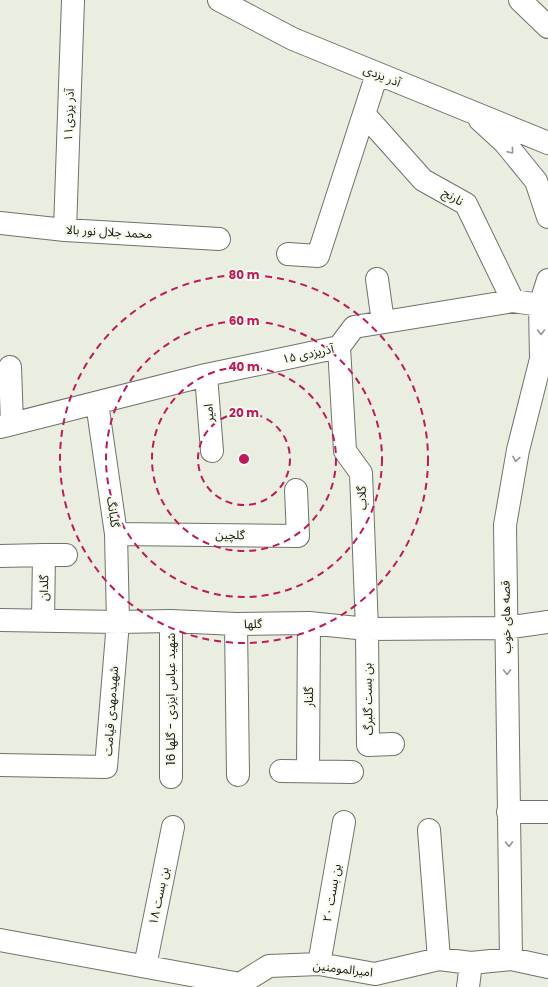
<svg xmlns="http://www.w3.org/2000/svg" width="548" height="987" font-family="Poppins,'Noto Sans Arabic',sans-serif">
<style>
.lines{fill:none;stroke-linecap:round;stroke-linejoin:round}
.minor-casing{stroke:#6f7367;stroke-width:24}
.minor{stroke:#fff;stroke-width:22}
.oneway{stroke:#969794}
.ring{fill:none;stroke:#c2185b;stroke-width:2;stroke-dasharray:7 5}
.labels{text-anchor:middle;stroke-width:4;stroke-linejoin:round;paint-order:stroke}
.street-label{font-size:12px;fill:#151712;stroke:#f6fbed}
.centre{fill:#c2185b;stroke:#f6fbed;stroke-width:2}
.ring-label{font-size:12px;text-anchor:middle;font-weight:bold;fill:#c2185b;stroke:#f6fbed;stroke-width:4;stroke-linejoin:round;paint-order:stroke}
</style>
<rect width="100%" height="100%" fill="#e9eee0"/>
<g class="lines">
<defs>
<path id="minor" d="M219,0L293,39L548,143
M520,0L548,27
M364,114L423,180L466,204L513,301
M480,120L505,143L536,181L548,217
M0,223L65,230L219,239
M65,230L73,0
M288,254L318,256L377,74
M377,279L383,322
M339,347L345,451L361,473L367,629L368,745L393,744
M10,367L12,424
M206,375L212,451
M0,427L206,375L339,347L354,327L513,301L540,305
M116,534L298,536L296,490
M44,555H66
M0,556L44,555L43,620
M0,620L118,622L171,621L236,624L309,623L367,629L506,628L548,622
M236,624L238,775
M0,765L106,767L118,622L116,534L97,403
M308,770L309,623
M281,771L352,772
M171,777V621
M508,812H548
M429,830L439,959
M0,940L240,984L269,966L319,964L375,974L439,959L471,963L511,959L548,967
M511,959L505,525L518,450L541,359L540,305L548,280
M319,964L344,822
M145,966L173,827
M468,987L471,963"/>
</defs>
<!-- minor casing -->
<use href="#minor" class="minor-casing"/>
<!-- minor -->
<use href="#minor" class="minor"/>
</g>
<!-- one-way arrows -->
<defs><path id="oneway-chevron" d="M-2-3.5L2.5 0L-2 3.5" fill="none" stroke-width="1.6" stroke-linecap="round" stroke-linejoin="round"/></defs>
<g class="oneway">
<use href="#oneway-chevron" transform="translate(511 151) rotate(50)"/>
<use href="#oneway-chevron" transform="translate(541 332) rotate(89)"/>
<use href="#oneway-chevron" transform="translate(516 459) rotate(100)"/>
<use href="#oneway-chevron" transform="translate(507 672) rotate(89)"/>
<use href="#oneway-chevron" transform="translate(509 844) rotate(89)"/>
</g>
<!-- distance rings -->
<g class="ring">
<circle cx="244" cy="459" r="46"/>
<circle cx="244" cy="459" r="92"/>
<circle cx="244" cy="459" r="138"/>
<circle cx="244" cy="459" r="184"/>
</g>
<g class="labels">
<!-- street labels -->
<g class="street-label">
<text transform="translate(382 76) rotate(22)" y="4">آذر یزدی</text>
<text transform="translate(69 115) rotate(-88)" y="4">آذر یزدی۱۱</text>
<text transform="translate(453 197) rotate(31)" y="4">نارنج</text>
<text transform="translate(109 232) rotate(3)" y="4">محمد جلال نور بالا</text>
<text transform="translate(308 354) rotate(-12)" y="4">۱۵ آذریزدی</text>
<text transform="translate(209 413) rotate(-95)" y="4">امیر</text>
<text transform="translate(362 498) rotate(-92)" y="4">گلاب</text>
<text transform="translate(113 512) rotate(82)" y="4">گلبانگ</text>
<text transform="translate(230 535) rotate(1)" y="4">گلچین</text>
<text transform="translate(44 588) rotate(-89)" y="4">گلدان</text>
<text transform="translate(506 617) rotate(-91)" y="4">قصه های خوب</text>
<text transform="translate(253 624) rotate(-1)" y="4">گلها</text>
<text transform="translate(309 697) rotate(-90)" y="4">گلنار</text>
<text transform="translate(171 699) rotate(-90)" y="4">شهید عباس ایزدی - گلها 16</text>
<text transform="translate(368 699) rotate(-91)" y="4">بن بست گلبرگ</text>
<text transform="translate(111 711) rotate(-86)" y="4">شهیدمهدی قیامت</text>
<text transform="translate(332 893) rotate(-80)" y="4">بن بست ۲۰</text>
<text transform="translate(159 896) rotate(-78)" y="4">بن بست ۱۸</text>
<text transform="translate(343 969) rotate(7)" y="4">امیرالمومنین</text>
</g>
</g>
<circle cx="244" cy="459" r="6" class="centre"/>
<g class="ring-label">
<text x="244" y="279">80 m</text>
<text x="244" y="325">60 m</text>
<text x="244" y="371">40 m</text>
<text x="244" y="417">20 m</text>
</g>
</svg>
